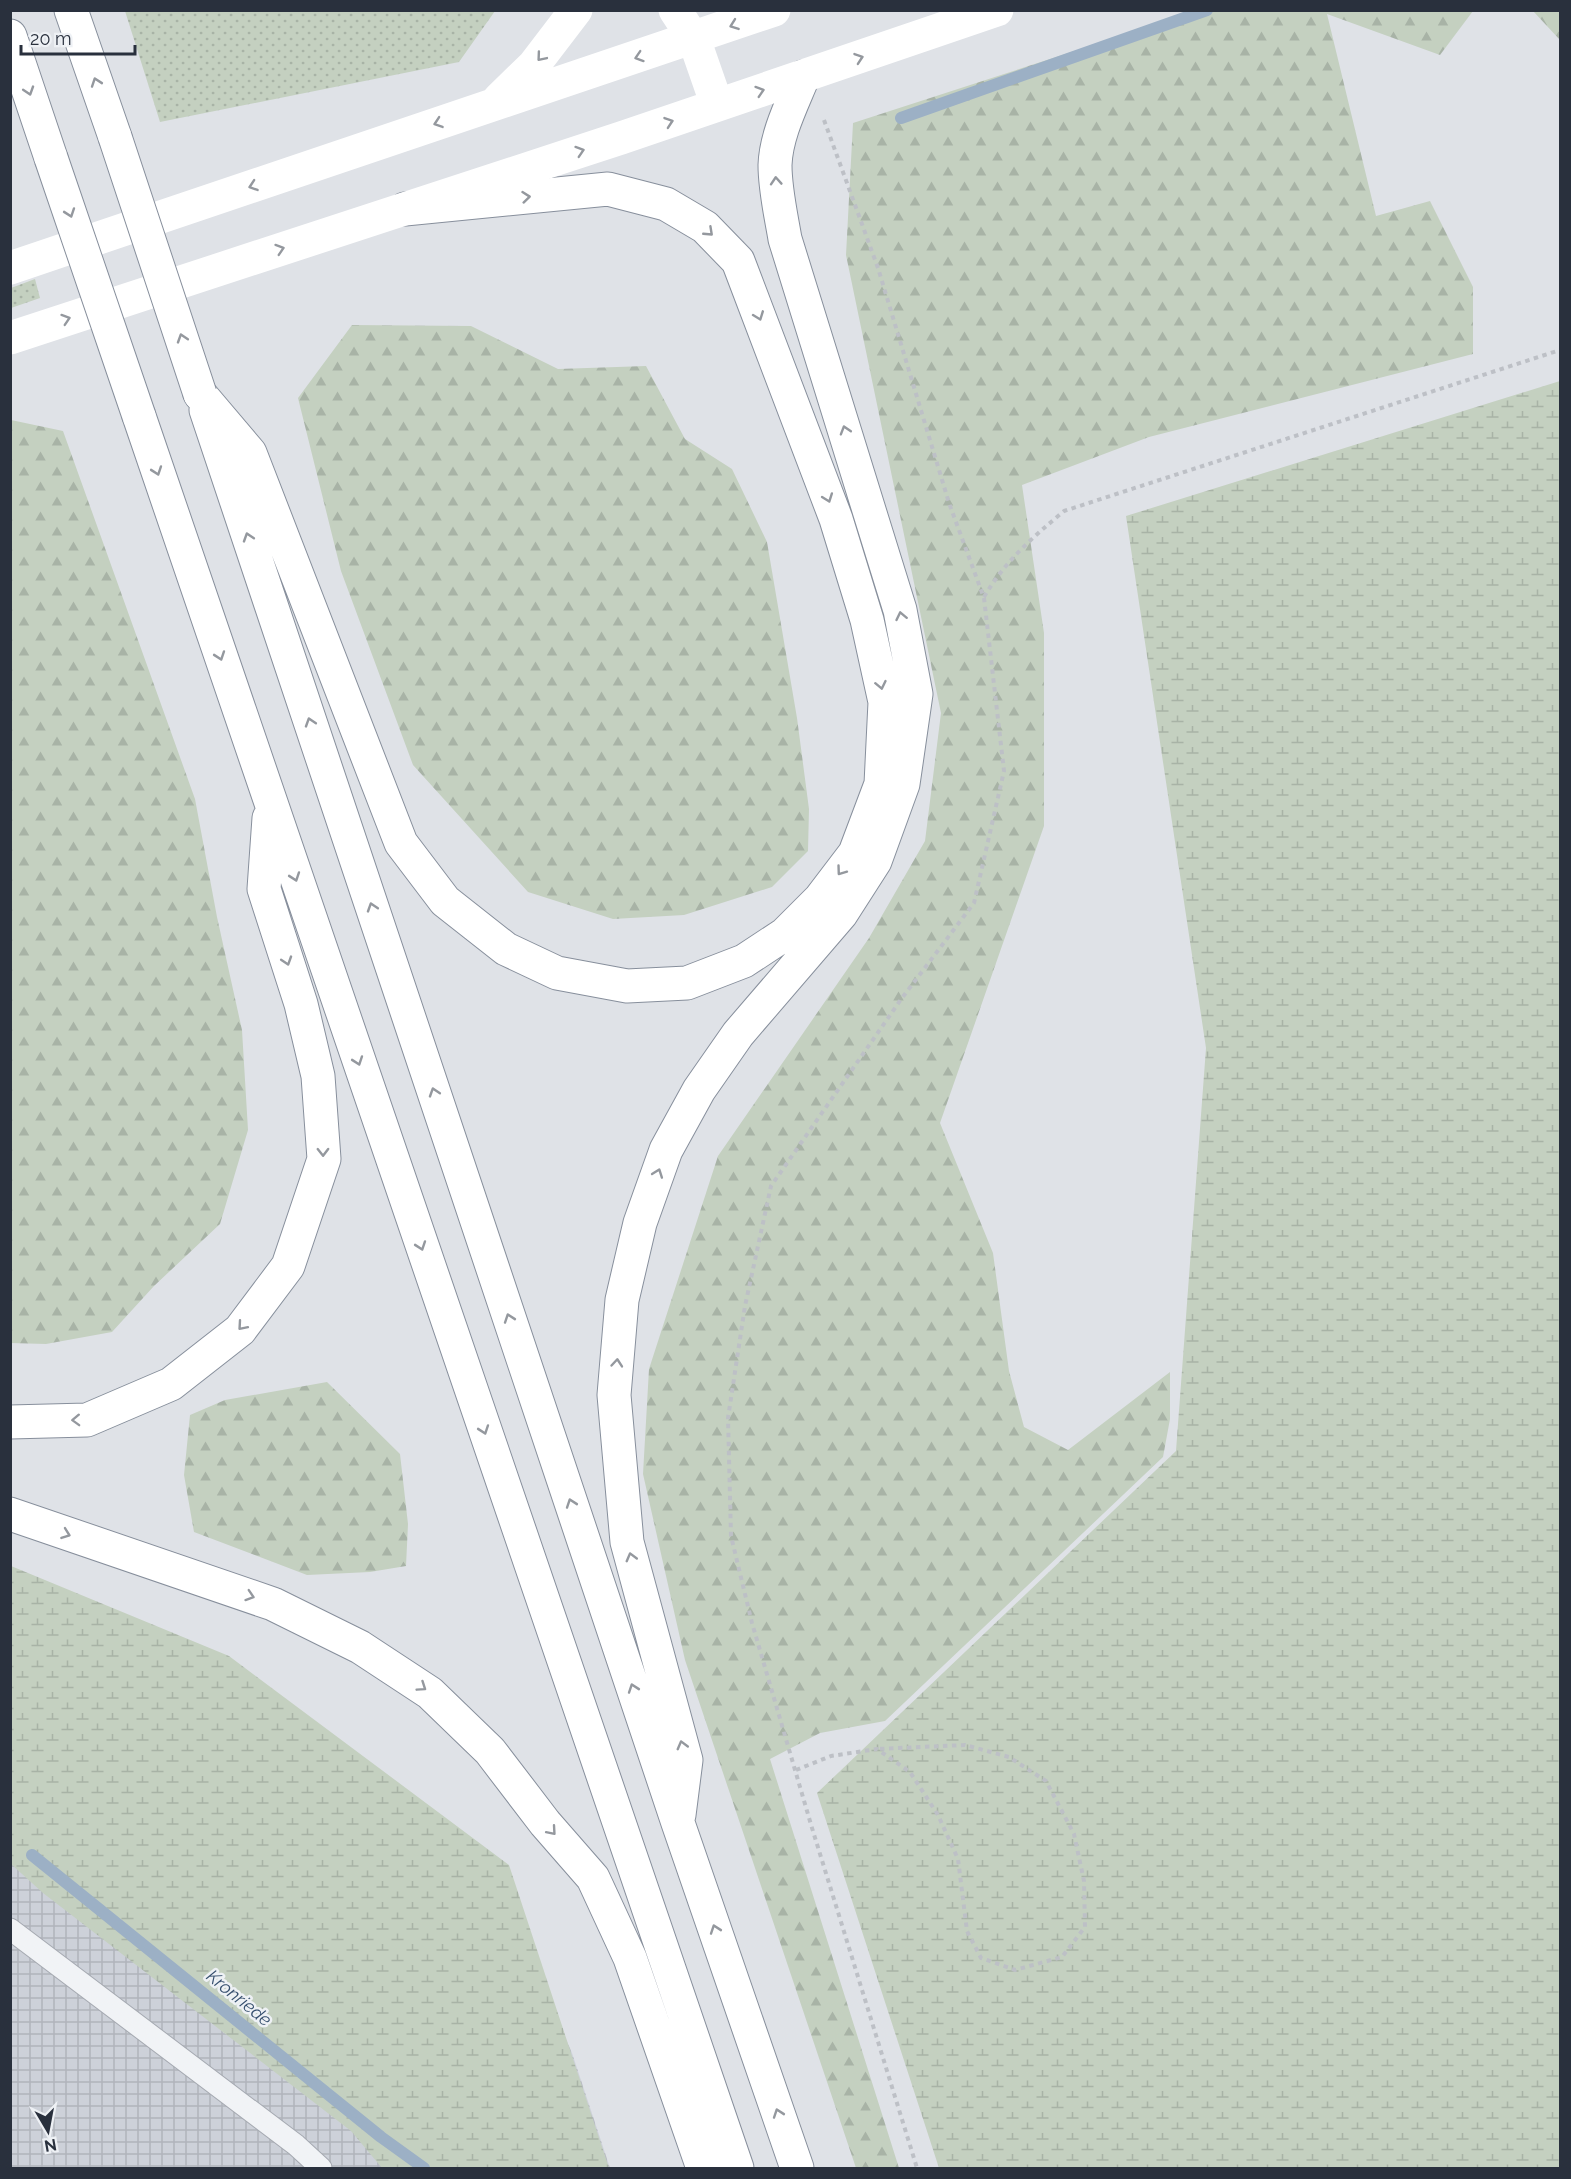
<svg xmlns="http://www.w3.org/2000/svg" width="1571" height="2179" font-family="Raleway,sans-serif">
<style>
.industrial{fill:url(#industrial-grid)}
.grass{fill:url(#grass-dots)}
.forest{fill:url(#forest-firs)}
.wetland{fill:url(#wetland-marsh)}
.lines{fill:none;stroke-linecap:round;stroke-linejoin:round}
.stream{stroke:#9cb0c5;stroke-width:12}
.lane-casing{stroke:#a5a9b1;stroke-width:23}
.highway-casing{stroke:#878f9c;stroke-width:35}
.path{stroke:#bdc0c6;stroke-width:4;stroke-dasharray:4.5 4.5;stroke-linecap:butt}
.lane{stroke:#f1f3f6;stroke-width:21}
.secondary{stroke:#fff;stroke-width:33}
.highway{stroke:#fff;stroke-width:33}
.highway-bridge-casing{stroke:#878f9c;stroke-width:35;stroke-linecap:butt}
.highway-bridge{stroke:#fff;stroke-width:33}
.oneway{stroke:#94989e}
.labels{text-anchor:middle;stroke-width:5;stroke-linejoin:round;paint-order:stroke}
.water-label{font-size:18px;font-style:italic;fill:#364f6e;stroke:#eef1f5}
</style>
<defs>
<pattern id="industrial-grid" width="8" height="8" patternUnits="userSpaceOnUse" patternTransform="scale(1.5)"><rect width="8" height="8" fill="#cdd1d9"/><path d="M0 4h8M4 0v8" fill="none" stroke="#b0b4bb"/></pattern>
<pattern id="grass-dots" width="8" height="8" patternUnits="userSpaceOnUse" patternTransform="scale(1.5)"><rect width="8" height="8" fill="#c4d0c0"/><path d="M2 2h.1M6 6h.1" fill="none" stroke="#a8b3a6" stroke-width="1.8" stroke-linecap="round"/></pattern>
<pattern id="forest-firs" width="22" height="20" patternUnits="userSpaceOnUse" patternTransform="scale(1.5)"><rect width="22" height="20" fill="#c4d0c0"/><path d="M5 1l3.5 6h-7zM16 11l3.5 6h-7z" fill="#a8b3a6"/></pattern>
<pattern id="wetland-marsh" width="20" height="14" patternUnits="userSpaceOnUse" patternTransform="scale(1.5)"><rect width="20" height="14" fill="#c4d0c0"/><path d="M1 5h8M5 5V1M11 12h8M15 12V8" fill="none" stroke="#a8b3a6"/></pattern>
</defs>
<rect width="100%" height="100%" fill="#dfe2e7"/>
<!-- industrial -->
<path class="industrial" d="M10,1801L521,1937L572,2053L610,2168H11Z"/>
<!-- grass -->
<path class="grass" d="M125,11V10L495,11L459,62L160,122Z
M35,279L40,298L11,308V288Z"/>
<!-- forest -->
<path class="forest" d="M1198,11H1473L1440,55L1327,14L1376,216L1430,201L1473,287V354L1149,437L1022,485L1044,633V826L940,1123L993,1253L1009,1371L1024,1427L1068,1450L1170,1372V1419L1163,1457L885,1721L820,1733L770,1759L899,2168H856L685,1660L643,1474L649,1369L718,1156L869,938L925,841L941,713L846,255L853,123Z
M1533,11H1560V40Z
M352,325L471,326L558,369L646,366L685,439L732,469L767,542L797,718L809,809L808,851L772,887L684,915L613,919L528,892L413,765L341,571L298,398Z
M11,420L63,431L195,799L217,917L242,1030L248,1130L220,1224L154,1286L112,1332L46,1344L10,1343Z
M327,1382L400,1454L408,1524L406,1566L370,1572L307,1575L194,1532L184,1475L190,1415L225,1400Z"/>
<!-- wetland -->
<path class="wetland" d="M1560,381V2168H939L817,1793L1176,1451L1206,1048L1126,516Z
M11,1566L229,1656L509,1865L609,2168H382L351,2131L43,1893L11,1864Z"/>
<g class="lines">
<!-- stream -->
<path class="stream" d="M901,118L1207,10
M32,1855L381,2137L424,2168"/>
<defs>
<path id="lane" d="M10,1929L296,2145L321,2168"/>
<path id="highway" d="M71,10L115,137
M10,36L51,158
M200,394L250,453L401,843L445,901L506,949L557,973L627,986L687,983L744,961L785,934L820,899L855,853L881,784L885,702L867,620L836,519L738,261L705,227L666,204L608,189L405,209
M206,410L678,1823L797,2168
M139,416L737,2168
M10,1422L87,1420L171,1384L240,1330L288,1266L324,1159L318,1076L301,1004L264,889L269,818
M10,1514L273,1604L360,1647L430,1693L490,1751L545,1823L593,1878L630,1958L703,2168
M679,1815L686,1760L627,1542L614,1395L622,1300L640,1223L666,1150L699,1090L738,1034L841,914L875,861L903,784L916,694L900,610L785,239C781,215 775,190 775,165C776,135 792,104 803,77"/>
</defs>
<!-- lane casing -->
<use href="#lane" class="lane-casing"/>
<!-- highway casing -->
<use href="#highway" class="highway-casing"/>
<!-- path -->
<path class="path" d="M824,120L878,268L949,503L984,598L1004,771L974,903L902,998L771,1186L745,1306L728,1418L731,1536L752,1623L812,1828L917,2168
M984,597C1006,560 1031,539 1064,511L1560,350
M796,1770L831,1756L877,1749L910,1772L938,1815L958,1859L967,1931L981,1958L1015,1970L1062,1957L1085,1927L1084,1881L1074,1834L1046,1781L1009,1757L965,1745L877,1749"/>
<!-- lane -->
<use href="#lane" class="lane"/>
<!-- secondary -->
<path class="secondary" d="M675,10L694,39L717,105
M499,99L534,65L576,10
M10,268L774,10
M10,338L621,138L997,10"/>
<!-- highway -->
<use href="#highway" class="highway"/>
<defs>
<path id="highway-bridge" d="M115,137L200,394
M51,158L139,416"/>
</defs>
<!-- highway-bridge casing -->
<use href="#highway-bridge" class="highway-bridge-casing"/>
<!-- highway-bridge -->
<use href="#highway-bridge" class="highway-bridge"/>
</g>
<!-- one-way arrows -->
<defs><path id="oneway-chevron" d="M-2-3.5L2.5 0L-2 3.5" fill="none" stroke-width="1.6" stroke-linecap="round" stroke-linejoin="round" transform="scale(1.5)"/></defs>
<g class="oneway">
<use href="#oneway-chevron" transform="translate(734 25) rotate(160)"/>
<use href="#oneway-chevron" transform="translate(541 57) rotate(130)"/>
<use href="#oneway-chevron" transform="translate(639 57) rotate(162)"/>
<use href="#oneway-chevron" transform="translate(859 58) rotate(-19)"/>
<use href="#oneway-chevron" transform="translate(96 82) rotate(-109)"/>
<use href="#oneway-chevron" transform="translate(29 91) rotate(72)"/>
<use href="#oneway-chevron" transform="translate(760 91) rotate(-18)"/>
<use href="#oneway-chevron" transform="translate(669 122) rotate(-19)"/>
<use href="#oneway-chevron" transform="translate(438 123) rotate(161)"/>
<use href="#oneway-chevron" transform="translate(580 151) rotate(-18)"/>
<use href="#oneway-chevron" transform="translate(776 181) rotate(-94)"/>
<use href="#oneway-chevron" transform="translate(253 186) rotate(161)"/>
<use href="#oneway-chevron" transform="translate(526 197) rotate(-6)"/>
<use href="#oneway-chevron" transform="translate(70 213) rotate(71)"/>
<use href="#oneway-chevron" transform="translate(709 232) rotate(43)"/>
<use href="#oneway-chevron" transform="translate(280 249) rotate(-18)"/>
<use href="#oneway-chevron" transform="translate(759 316) rotate(69)"/>
<use href="#oneway-chevron" transform="translate(66 319) rotate(-18)"/>
<use href="#oneway-chevron" transform="translate(182 338) rotate(-108)"/>
<use href="#oneway-chevron" transform="translate(845 430) rotate(-107)"/>
<use href="#oneway-chevron" transform="translate(157 471) rotate(71)"/>
<use href="#oneway-chevron" transform="translate(828 498) rotate(70)"/>
<use href="#oneway-chevron" transform="translate(248 537) rotate(-108)"/>
<use href="#oneway-chevron" transform="translate(901 616) rotate(-102)"/>
<use href="#oneway-chevron" transform="translate(220 656) rotate(71)"/>
<use href="#oneway-chevron" transform="translate(881 685) rotate(78)"/>
<use href="#oneway-chevron" transform="translate(310 722) rotate(-108)"/>
<use href="#oneway-chevron" transform="translate(841 871) rotate(126)"/>
<use href="#oneway-chevron" transform="translate(295 877) rotate(71)"/>
<use href="#oneway-chevron" transform="translate(372 907) rotate(-108)"/>
<use href="#oneway-chevron" transform="translate(287 961) rotate(72)"/>
<use href="#oneway-chevron" transform="translate(358 1061) rotate(71)"/>
<use href="#oneway-chevron" transform="translate(434 1092) rotate(-108)"/>
<use href="#oneway-chevron" transform="translate(323 1152) rotate(89)"/>
<use href="#oneway-chevron" transform="translate(658 1173) rotate(-70)"/>
<use href="#oneway-chevron" transform="translate(421 1246) rotate(71)"/>
<use href="#oneway-chevron" transform="translate(509 1318) rotate(-109)"/>
<use href="#oneway-chevron" transform="translate(242 1326) rotate(131)"/>
<use href="#oneway-chevron" transform="translate(617 1363) rotate(-85)"/>
<use href="#oneway-chevron" transform="translate(76 1420) rotate(178)"/>
<use href="#oneway-chevron" transform="translate(484 1430) rotate(71)"/>
<use href="#oneway-chevron" transform="translate(571 1503) rotate(-109)"/>
<use href="#oneway-chevron" transform="translate(66 1534) rotate(20)"/>
<use href="#oneway-chevron" transform="translate(631 1557) rotate(-105)"/>
<use href="#oneway-chevron" transform="translate(250 1596) rotate(18)"/>
<use href="#oneway-chevron" transform="translate(422 1687) rotate(34)"/>
<use href="#oneway-chevron" transform="translate(633 1688) rotate(-109)"/>
<use href="#oneway-chevron" transform="translate(682 1745) rotate(-105)"/>
<use href="#oneway-chevron" transform="translate(552 1831) rotate(49)"/>
<use href="#oneway-chevron" transform="translate(715 1929) rotate(-109)"/>
<use href="#oneway-chevron" transform="translate(778 2113) rotate(-109)"/>
</g>
<g class="labels">
<!-- water labels -->
<g class="water-label">
<text transform="translate(239 1998) rotate(39)" y="6">Kronriede</text>
</g>
</g>
<!-- border -->
<rect width="1571" height="2179" fill="none" stroke="#29303d" stroke-width="24"/>
<!-- north arrow -->
<g transform="translate(48 2131) rotate(170)" stroke="#eef1f5" stroke-width="4.5" paint-order="stroke">
<path d="M0-4.5L10 22L0 15L-10 22Z" fill="#29303d"/>
<text y="-9" font-size="16" font-weight="bold" text-anchor="middle" fill="#29303d">N</text>
</g>
<!-- scale -->
<path d="M21 45v9h114v-9" fill="none" stroke="#29303d" stroke-width="3"/>
<text x="30" y="45" font-size="18" fill="#29303d" stroke="#eef1f5" stroke-width="4.5" paint-order="stroke">20 m</text>
</svg>
